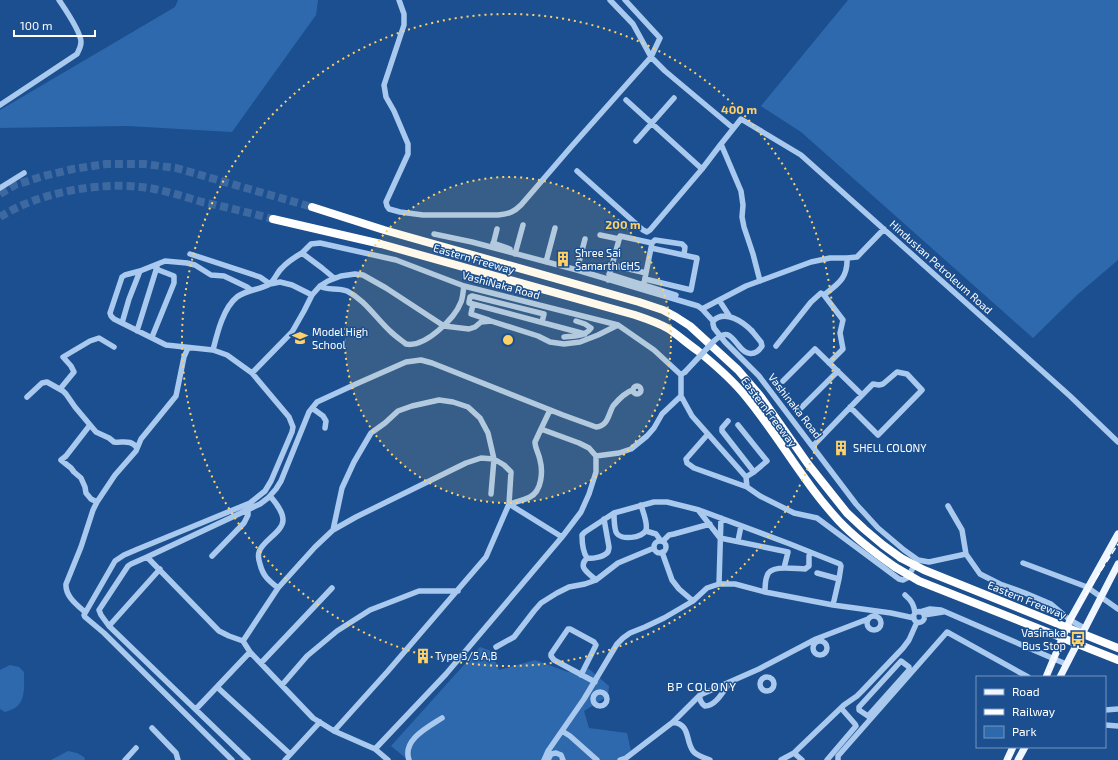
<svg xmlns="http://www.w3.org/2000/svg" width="1118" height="760" font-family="'Exo 2',sans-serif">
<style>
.green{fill:#2e69ad}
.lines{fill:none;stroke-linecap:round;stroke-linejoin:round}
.highway-tunnel{stroke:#3d69a0;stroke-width:8;stroke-dasharray:8 4;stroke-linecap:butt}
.minor{stroke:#a9c9ee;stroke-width:5.5}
.major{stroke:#f0f6ff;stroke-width:7}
.highway{stroke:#fff;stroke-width:8}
.rail{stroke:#fff;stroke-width:1.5;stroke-dasharray:7 3;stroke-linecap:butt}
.minor-bridge{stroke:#a9c9ee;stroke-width:5.5}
.highway-bridge{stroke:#fff;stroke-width:8}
.ring{fill:none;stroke:#ffd166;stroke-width:2;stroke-dasharray:2 4}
.labels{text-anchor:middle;stroke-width:3;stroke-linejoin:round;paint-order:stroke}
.poi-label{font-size:11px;fill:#fff;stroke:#1b4f8f;text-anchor:start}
.street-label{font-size:11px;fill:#fff;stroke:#1b4f8f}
.neighbourhood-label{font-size:12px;letter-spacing:1px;fill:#fff;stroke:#1b4f8f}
.centre{fill:#ffd166;stroke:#1b4f8f;stroke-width:2}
.ring-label{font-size:12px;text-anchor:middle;font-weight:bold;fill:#ffd166;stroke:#1b4f8f;stroke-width:3;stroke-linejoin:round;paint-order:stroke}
</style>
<rect width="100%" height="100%" fill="#1b4f8f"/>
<!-- green -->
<path class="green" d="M178,0H318L316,15L232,132L127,126L0,128V110L175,7Z
M848,0H1118V260L1077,295L1033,338L801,132L761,106Z
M480,647L491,651L499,670L535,660L568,672L589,669L609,686L608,696L584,711L589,728L627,733L631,751L620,760H408L391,746Z
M10,665L19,667L24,672C24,690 27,707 5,712L0,709V670Z
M68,751L77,753L84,757L85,760H51Z"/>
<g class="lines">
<!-- highway-tunnel -->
<path class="highway-tunnel" d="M0,194L15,185L44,176L73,169L106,164H144L176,168L312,207
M0,217C37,193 97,182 140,187C162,189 182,196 202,202C226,207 250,213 273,219"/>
<!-- minor -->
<path class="minor" d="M399,0L404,14V25L384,85L386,97L394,111L408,144V154L386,202L387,206L389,209L400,212L423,215H498C509,214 514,212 521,205L571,147L651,57L660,38L625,0
M610,0L633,24L651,57L665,71L733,128
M626,100L702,169
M0,105L77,54C79,50 81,47 81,42C81,32 65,9 59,0
M636,141L674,98
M577,171L643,230L647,232L650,230L702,169L721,144
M0,188L24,173
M434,234L472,242L577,270L698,306L702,309L713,321
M600,235L619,239
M493,243L510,249
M652,243L655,240L682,244L685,247L684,255
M493,245L497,229
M302,253L311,244L320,243L396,260L464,286L618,325L654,350L680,374H682L685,372
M190,254L260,277L270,284L280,282L292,285L312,295
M515,254L523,225
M546,262L555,228
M612,265L646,273
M577,270L585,239
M609,274L676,295
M608,280L620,236L652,243L651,248L697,258V259L691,290L645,279
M760,281L753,254L744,227L742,217L743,205L741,191L721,144L741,119L801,155L1070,396L1118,442
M644,283L651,248
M320,286C326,291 338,287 347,291C365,300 375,317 390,331C395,336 401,340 406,344C425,348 455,318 461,302C463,297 463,291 464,286
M719,300L730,317
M473,304L471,314L489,320
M702,309L746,286L811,262L830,258H847L857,257L884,229
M542,322L544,314L472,296L470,297L469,302V303L473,304L585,334
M122,323L129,299L140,271
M137,331L157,267
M752,331C743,322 725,309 713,321V324L714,328L725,342L759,376L856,504L878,528L904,550L918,560L929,562L966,554L980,574L1000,584L1025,593L1051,604L1070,620L1084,628
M152,337L174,283V276L156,269
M564,337C573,336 585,337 591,328L585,324L576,321
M776,346L811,302L821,293L824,295
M213,350C217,334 223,308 237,297C246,290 258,290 268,285C274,282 277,272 282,268C287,262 295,257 302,253L322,268L334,278
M829,363L843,349L840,333L843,320L824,295C838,284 848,278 847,258
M252,373L292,332L304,311L312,295L320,286L328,281L341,276L355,274L363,275L386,288L444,326L469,329L475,327L481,322L491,321L538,336L550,342L564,344L580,342L598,335L618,325
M681,374V396L692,416L739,469L746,477L747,487L760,496L794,513L817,518L899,579L903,580L907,578L916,563
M783,381L815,349L862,395
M633 390a4 4 0 1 1 8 0a4 4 0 1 1-8 0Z
M60,389L74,372L71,366L63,357L90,341L99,338L114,347
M27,397L42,383L47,382L63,391L66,394L75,407L96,432L109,438L114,442C123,443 131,439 137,448
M312,408L323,416L326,421L325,428
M801,408L838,371
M728,421L722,428V431L754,472
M90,425L66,456L61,460L71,468L74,472L81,478L85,487L86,493L91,499L97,502
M738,425L767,461L754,472L746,477
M708,434L686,459L687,463L694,468L747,487
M813,446C833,425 853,404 873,384L879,385L883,384L897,372L907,374L922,390L878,435L850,407
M596,456L619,453L631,449L647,436L654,428L662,414L681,396
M270,496C275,502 283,511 283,520C283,532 262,541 259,552C258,555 259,561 260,564C263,576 268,580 278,588
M509,504C516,502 524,500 530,497C542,491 543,471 540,460C539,454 535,448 535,442L541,429
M509,504L562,537
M948,506L962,530L966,554
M699,511L720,538L788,552L784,568
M614,513C614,518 614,526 616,532C620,541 643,538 646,530C648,523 643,512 641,505
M604,519L609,547C609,549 609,551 607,553C603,557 592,559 587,558C583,552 582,542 582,535L585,532L614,513L654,502H667L699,510L790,544L840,564L841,566L839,579
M333,530L342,488L354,462L371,433L385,423L398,411L412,406L439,400L453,402L468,407L480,418L488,433L494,459L504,465L511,472L509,504L486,557L388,671L334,731
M646,531L656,534L661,541
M663,541L669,535L674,534L710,524
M738,541L741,526
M654 547a6 6 0 1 1 12 0a6 6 0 1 1-12 0Z
M662,552L672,580L679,589L693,601
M212,556L244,523L248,515V510
M147,557L260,504L268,498L276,489L281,481L309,412L317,402L356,384L406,362L421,360L432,363L563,415L596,427C608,426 608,415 613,406C618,400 626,392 633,390
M587,558C577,568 589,573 596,580
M1023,563L1087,587L1118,609
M817,573L839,579L833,605
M719,584L721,518
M765,592C765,587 765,581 767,576C770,564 795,569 805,569L809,566V556
M905,595C912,601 914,605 915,613
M913.5 617a5.5 5.5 0 1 1 11 0a5.5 5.5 0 1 1-11 0Z
M85,612C77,605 65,596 66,584L81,547L93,510L97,502L115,475L136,451L141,439L176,396L184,357L188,348
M920,612L930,609L941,610L1066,664
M924,615L943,612
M867 623a7 7 0 1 1 14 0a7 7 0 1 1-14 0Z
M109,626L160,569
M243,641L278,588L315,547L333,530L356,517L466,463L481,458L494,459L491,494
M813 648a7 7 0 1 1 14 0a7 7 0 1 1-14 0Z
M496,647L514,637L534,611L541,603L557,593L569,587L585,584L596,580L618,563L654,548
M901,661L909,667V670L868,716L859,710V707Z
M261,663L332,588
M581,675L596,645L594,642L570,629H568L551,654V656L554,660L595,682
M760 684a7 7 0 1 1 14 0a7 7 0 1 1-14 0Z
M282,685L307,656L337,631L370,610L419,591H458
M217,687L290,754
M593 699a7 7 0 1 1 14 0a7 7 0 1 1-14 0Z
M700,695C699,700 701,703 705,706C716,706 724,690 730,682
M196,709L250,652
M1105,710L1118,709
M673,722C691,725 685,740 693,751C697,756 705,758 710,760
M1105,725L1118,726
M152,728L176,753L178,760
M562,731L570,736L597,760
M375,749L388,760
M794,753L802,760
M125,760L136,748
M232,760L104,633L85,617L84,615L115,561L124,555L138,549L250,503L265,491L271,481L292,432L293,427L289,417L252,373L227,355L213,350L166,345L114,319L111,316L110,313L122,277L125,275L140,271L165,261L187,263L195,265L211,275L224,276L247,287L251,290
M248,760L109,626L101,615L99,610L128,566L131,564L147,557L219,631L229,636L243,641L250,652L313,718L334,731L375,749L446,674L562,537L581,512L589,494L596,472V456L589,448L579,443L541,429L550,410
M285,760L320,722
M409,760C402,740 428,727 442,718
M544,760L548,751L584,699L617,644L623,638L630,633L645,627L664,618L693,601L707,588L719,584H735L765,592L833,605L891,613L914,618
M548,760L551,754L556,753L561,755L563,760
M620,760L626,758L673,722L700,695L759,669L816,639L868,619
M781,760L794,753L798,749L844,705L857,696L862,691L903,648L909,640L917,622
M827,760L856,726L855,724L841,708
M838,760V756L947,632L1028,677"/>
<!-- major -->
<path class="major" d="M1046,677L1070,620L1118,534
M1060,677L1118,564
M1007,760L1013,747
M1018,760L1025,747"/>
<!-- highway -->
<path class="highway" d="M312,207L384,230L639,302L663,310L676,317L690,326L738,370L761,397L808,464L847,513L864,529L883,545L901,558
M273,219L381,244L635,315C647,319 659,323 669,329C679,336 688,344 698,351C714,364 729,377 742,392C777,433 802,481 839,521C856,539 875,553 895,567"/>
<!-- rail -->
<path class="rail" d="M1046,677L1081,602L1118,544
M1008,760L1014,747"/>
<!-- minor-bridge -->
<path class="minor-bridge" d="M685,372L714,341C727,329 730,335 739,346C746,355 755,357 762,346L761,342L752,331"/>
<!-- highway-bridge -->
<path class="highway-bridge" d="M901,558L924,570L1118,648
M895,567L919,581L1118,660"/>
</g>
<!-- distance rings -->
<circle cx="508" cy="340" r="163" fill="#ffd166" fill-opacity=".12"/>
<g class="ring">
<circle cx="508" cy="340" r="163"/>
<circle cx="508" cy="340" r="326"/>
</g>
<!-- icons -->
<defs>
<symbol id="building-bare" viewBox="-9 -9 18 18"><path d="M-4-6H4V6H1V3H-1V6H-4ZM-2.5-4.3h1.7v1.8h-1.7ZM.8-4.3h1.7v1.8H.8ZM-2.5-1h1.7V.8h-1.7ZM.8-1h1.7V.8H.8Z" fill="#ffd166" stroke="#1b4f8f" stroke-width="2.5" paint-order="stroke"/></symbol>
<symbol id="school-bare" viewBox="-9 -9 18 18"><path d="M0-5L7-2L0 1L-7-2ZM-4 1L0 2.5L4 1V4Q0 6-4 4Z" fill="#ffd166" stroke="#1b4f8f" stroke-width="2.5" paint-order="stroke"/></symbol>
<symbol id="bus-bare" viewBox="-9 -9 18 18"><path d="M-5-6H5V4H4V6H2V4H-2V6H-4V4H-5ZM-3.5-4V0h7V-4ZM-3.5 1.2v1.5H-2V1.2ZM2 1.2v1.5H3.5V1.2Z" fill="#ffd166" stroke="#1b4f8f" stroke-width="2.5" paint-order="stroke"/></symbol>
</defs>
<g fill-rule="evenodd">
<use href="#building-bare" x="552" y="248" width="22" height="22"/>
<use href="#school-bare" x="289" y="327" width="22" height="22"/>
<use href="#building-bare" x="830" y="437" width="22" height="22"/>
<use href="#bus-bare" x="1067" y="628" width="22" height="22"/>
<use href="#building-bare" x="412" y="645" width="22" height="22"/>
</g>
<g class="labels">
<!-- poi labels -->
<g class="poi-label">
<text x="575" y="257">Shree Sai<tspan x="575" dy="13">Samarth CHS</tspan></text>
<text x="312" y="336">Model High<tspan x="312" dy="13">School</tspan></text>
<text x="853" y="452">SHELL COLONY</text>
<text x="1066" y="637" text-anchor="end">Vasinaka<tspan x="1066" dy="13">Bus Stop</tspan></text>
<text x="435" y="660">Type 3/5 A,B</text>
</g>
<!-- street labels -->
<g class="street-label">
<text transform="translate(474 259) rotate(16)" y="4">Eastern Freeway</text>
<text transform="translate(941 267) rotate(42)" y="4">Hindustan Petroleum Road</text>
<text transform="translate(501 285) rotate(15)" y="4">VashiNaka Road</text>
<text transform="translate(795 406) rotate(52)" y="4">Vashinaka Road</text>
<text transform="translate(769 412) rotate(53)" y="4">Eastern Freeway</text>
<text transform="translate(1027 600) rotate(22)" y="4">Eastern Freeway</text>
</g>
<!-- neighbourhood labels -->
<g class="neighbourhood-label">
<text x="702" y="691">BP COLONY</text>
</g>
</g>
<circle cx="508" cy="340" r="6" class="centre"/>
<g class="ring-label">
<text x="739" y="114">400 m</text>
<text x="623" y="229">200 m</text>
</g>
<!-- legend -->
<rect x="976" y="676" width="130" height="72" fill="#1b4f8f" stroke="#7695bc"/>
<rect x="984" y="689" width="20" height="6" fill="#f0f6ff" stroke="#7695bc"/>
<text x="1012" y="696" font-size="12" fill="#ffffff">Road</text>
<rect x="984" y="709" width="20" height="6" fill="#ffffff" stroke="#7695bc"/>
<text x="1012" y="716" font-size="12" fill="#ffffff">Railway</text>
<rect x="984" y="726" width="20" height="12" fill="#2e69ad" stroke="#7695bc"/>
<text x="1012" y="736" font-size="12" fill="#ffffff">Park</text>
<!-- scale -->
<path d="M14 30v6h81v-6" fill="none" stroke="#ffffff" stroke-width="2"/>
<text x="20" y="30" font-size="12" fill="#ffffff" stroke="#1b4f8f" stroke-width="3" paint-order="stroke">100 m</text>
</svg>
